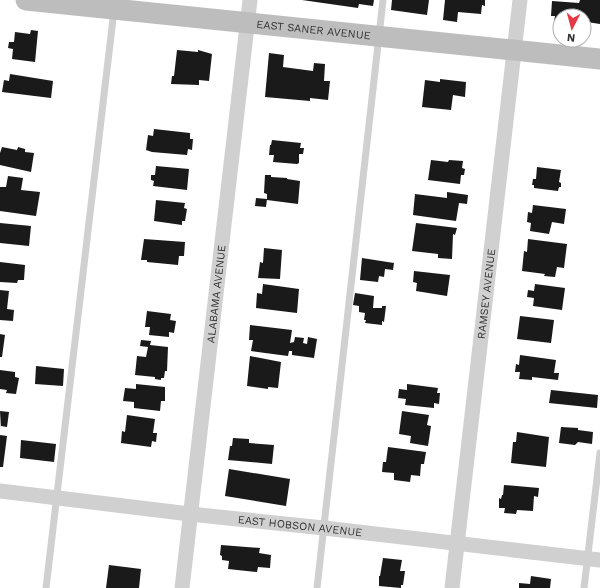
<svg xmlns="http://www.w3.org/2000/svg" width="600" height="588" font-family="'Work Sans',sans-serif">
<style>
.building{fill:#1a1a1a}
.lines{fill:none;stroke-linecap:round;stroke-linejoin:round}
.lane{stroke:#d0d0d0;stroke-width:7}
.street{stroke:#d0d0d0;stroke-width:15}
.secondary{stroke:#bdbdbd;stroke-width:21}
.labels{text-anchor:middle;stroke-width:4;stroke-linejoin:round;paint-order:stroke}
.street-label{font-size:11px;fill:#333;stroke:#fff}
</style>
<rect width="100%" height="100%" fill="#fff"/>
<!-- building -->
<path class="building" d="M302,0H374L373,6L359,4L358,8Z
M392,0H429L427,15L391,10Z
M445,0H485V6L482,5L481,14L458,12L457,22L443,20Z
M580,0H600V24L587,22L586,25H584V16H560V22L554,21L555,16H551L552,1L579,3Z
M31,30L38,31L35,62L12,59L13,49L8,48L9,42H14L15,32L30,34Z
M177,50L198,52V50L212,54L209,81L199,80V85L171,84L172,76H174Z
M269,53L284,55L283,67L313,71L314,63L325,64L324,81H330L328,100L310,98V101L265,97Z
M10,74L53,81L51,98L2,92L4,80L9,81Z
M440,79L466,82L465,97L453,95L451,110L422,107L425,80L440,82Z
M154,129L190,133V139H193L192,150L188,149L187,155L152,152L146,150L148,135L153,136Z
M272,140L301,143L300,148H304L303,154H299V163L297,164L273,162L274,155H269L270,145H271Z
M2,147L17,150L18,147L25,149V152L34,153L31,172L0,165V153Z
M431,160L448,162L449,160L463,161L462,168L465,169L464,175H461L460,184L428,180Z
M156,166L189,169L187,190L153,186L154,181L151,180V175H155Z
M537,167L561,170L559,182L561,183V187H559L558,191L534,188V185H532L533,179H536Z
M265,175H271V177L287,178V179L300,181L298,204L267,200V194L264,193Z
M8,176L23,178L21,190L40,192L36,216L0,211V187H6Z
M447,192L468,195L467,204L459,203L456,221L413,215L415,194L447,198Z
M256,198L267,199L266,207L255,206Z
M156,200L185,203L184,208L187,209L185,221H182V225L154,221Z
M533,205L566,209L564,224L552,222L549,234L530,231L531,223L527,222L528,212L532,213Z
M0,223L31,226L29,246L0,243Z
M416,223L457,228L455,235L453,234L452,259L438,258V254L412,251Z
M144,239L185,242L184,256H179L178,265L147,262V260H141Z
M528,239L567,244L564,268L557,267L555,277L544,276L545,274L522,271L524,251L527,252Z
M264,248L282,250L280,279L258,278L260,262L263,263Z
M362,258L394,263L393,270L385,269L384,277L379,276L378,282L360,280Z
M0,262L25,265L24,280H18L17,283L0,282Z
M414,271L450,275L447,296L416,291L417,283L413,282Z
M263,284L299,289L297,313L256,308L257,293L262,294Z
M535,284L565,288L562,310L533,306L534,298L527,297L528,290L534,291Z
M0,290L9,291L7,309L14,310L13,321L0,320Z
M355,293L374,296L373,308H382V306H386L384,322L382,321V325L365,323L366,320H364L365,313L359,312V306L353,305Z
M147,311L171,314L170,320L176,321L174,333L169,332V337L149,335L150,327H145Z
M520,316L554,320L551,343L517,339Z
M250,325L292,330L290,343L294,342L295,337L304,338L303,343L307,344L308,337L317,339L314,358L292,355V351H289L288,356L251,351L253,340H249Z
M0,334L5,335L2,357H0Z
M141,340L151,341L150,345L168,347L167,371H165L164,378H161V380L155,379V377L135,375L137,356L146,357L148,347L140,346Z
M520,355L556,360L554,373H559L558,380L532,377V380L519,379L520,372H515L516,364L519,365Z
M250,356L281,362L278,388L268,387V389L247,386Z
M36,366L64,369L63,386L35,384Z
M0,370L15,372V377L19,378L16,394L6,393L7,390L0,389Z
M136,384L165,387V401H161L160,411L134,408V402L123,401L125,388L136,389Z
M407,384L438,388L437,393H440L439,404L434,403V408L405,405L406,399L398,398L399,389L407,390Z
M551,390L598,395L597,408L549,403Z
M0,411L9,412L7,427L1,426V429Z
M402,411L429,415L427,425L431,426L428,446L410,443L411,436L399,434Z
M127,415L155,419L153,433H157L156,442L152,441L151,447L121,443L122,431L125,432Z
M561,427L578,428V430L593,432L592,444L578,442L575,445L559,443Z
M517,432L549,437L546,467L511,463L513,442H516Z
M0,435L7,436L3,467H0Z
M233,438L249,439V443L274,445L272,464L228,460L230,446H232Z
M21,440L56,444L54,462L20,458Z
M388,447L426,452L424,464H421L420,476L411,475L410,482L394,480V473L382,472L383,462H386Z
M229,469L290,479L286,506L225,496Z
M504,485L539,488L538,497L534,496L533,511L517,510L516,514L504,513L505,508H499V498L501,499L502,495H503Z
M221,545L260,548L259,553L271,555L270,568L258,567L257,572L228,569L229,561L222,560V556L220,555Z
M383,558L402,560L400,571H405L403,585H401V588L379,586V576H380Z
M109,565L141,569L139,588H106Z
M531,576L551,579L550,588H519V583L530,584Z"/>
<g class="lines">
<!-- lane -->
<path class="lane" d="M46,588L114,10
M317,588L383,0
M584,588L600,453"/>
<!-- street -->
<g class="street">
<path id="s1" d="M0,491L190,514L324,528L600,560"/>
<path id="s2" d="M182,588L250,0"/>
<path id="s3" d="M452,588L520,0"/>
</g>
<!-- secondary -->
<path class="secondary" id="s4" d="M26,0L600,59"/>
</g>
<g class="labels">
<!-- street labels -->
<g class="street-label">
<text dy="4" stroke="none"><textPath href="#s4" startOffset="289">EAST SANER AVENUE</textPath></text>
<text dy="4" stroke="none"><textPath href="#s2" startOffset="296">ALABAMA AVENUE</textPath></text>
<text dy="4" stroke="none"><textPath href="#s3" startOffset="296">RAMSEY AVENUE</textPath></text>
<text dy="4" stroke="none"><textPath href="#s1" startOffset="302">EAST HOBSON AVENUE</textPath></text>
</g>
</g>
<!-- north arrow -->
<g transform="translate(572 28) rotate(186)"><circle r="19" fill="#ffffff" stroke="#adadad"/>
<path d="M0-3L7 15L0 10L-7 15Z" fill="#e63946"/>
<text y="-6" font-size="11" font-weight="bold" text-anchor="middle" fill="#333333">N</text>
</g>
</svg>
